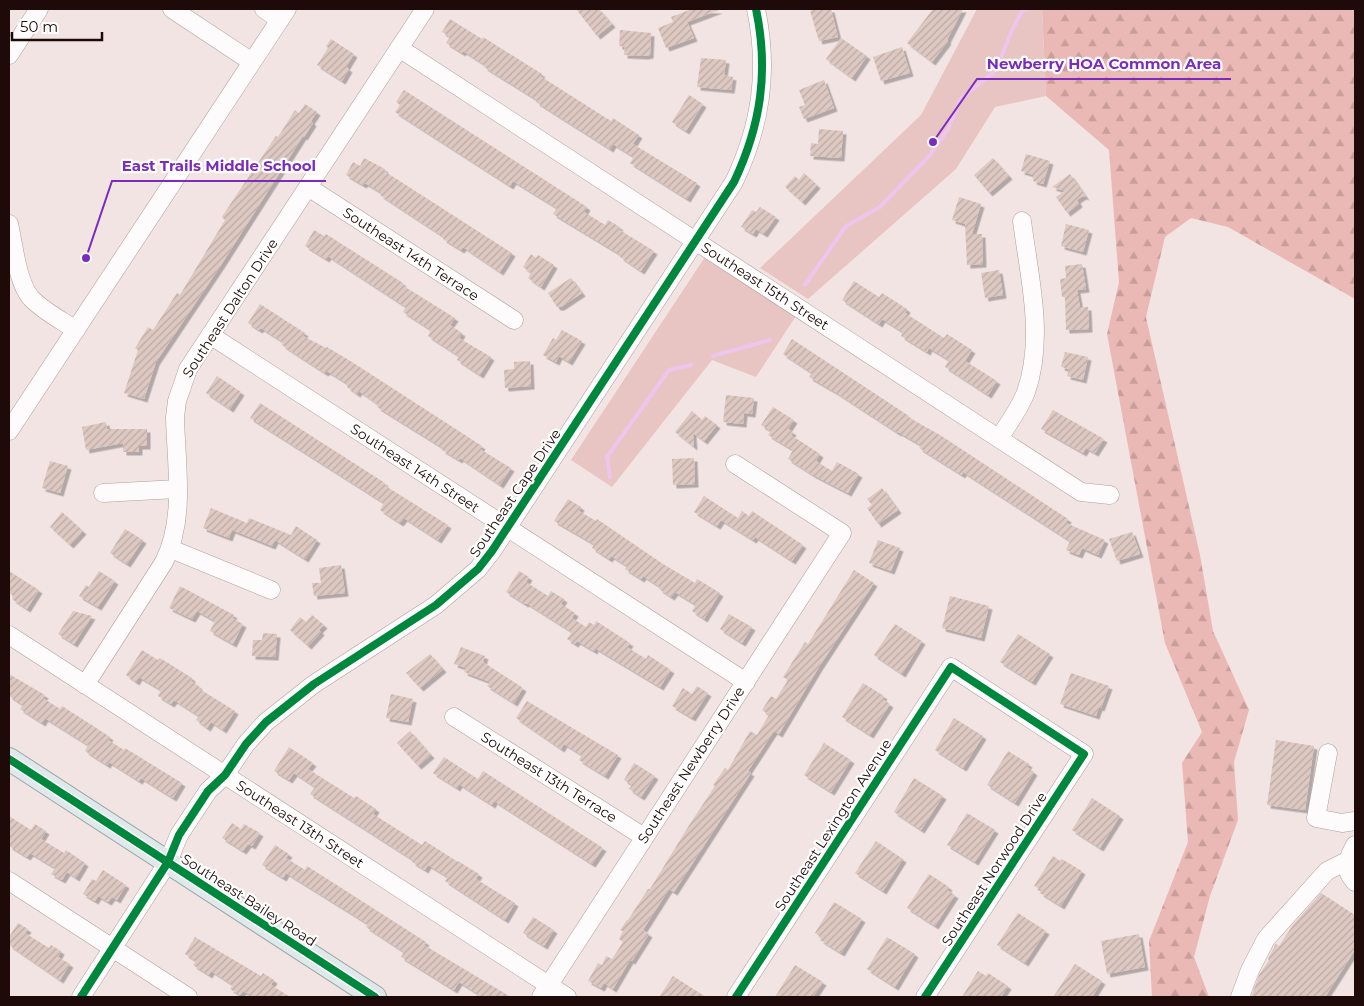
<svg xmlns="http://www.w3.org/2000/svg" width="1364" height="1006" font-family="Montserrat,sans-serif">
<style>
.forest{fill:url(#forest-firs)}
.park{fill:#e8c5c2}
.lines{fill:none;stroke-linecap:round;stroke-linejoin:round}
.stream{stroke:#eec5ed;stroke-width:4}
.building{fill:url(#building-hatch);filter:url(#shadow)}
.minor-casing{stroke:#af9f9d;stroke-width:19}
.major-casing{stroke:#98a6a7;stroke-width:24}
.minor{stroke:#fdfbfb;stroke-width:18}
.major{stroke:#dfe9ea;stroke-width:22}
.cycleway-casing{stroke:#fff;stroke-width:11}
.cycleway{stroke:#00873e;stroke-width:8}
.labels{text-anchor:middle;stroke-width:4.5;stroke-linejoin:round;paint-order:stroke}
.street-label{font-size:14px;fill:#1e0a09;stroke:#fff}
.leader{fill:none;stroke:#7b2cbf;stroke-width:2}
.callout-dot{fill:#7b2cbf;stroke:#fff;stroke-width:2}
.callout-label{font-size:15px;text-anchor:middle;font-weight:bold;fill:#7b2cbf;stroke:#fff;stroke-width:4.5;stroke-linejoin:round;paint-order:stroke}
</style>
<defs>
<pattern id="forest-firs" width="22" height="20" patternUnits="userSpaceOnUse" patternTransform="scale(1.25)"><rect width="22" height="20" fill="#ebb9b5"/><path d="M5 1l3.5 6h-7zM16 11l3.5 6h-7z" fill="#c99e9a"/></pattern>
<pattern id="building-hatch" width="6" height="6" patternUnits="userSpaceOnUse" patternTransform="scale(1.25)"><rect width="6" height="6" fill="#ddc8c2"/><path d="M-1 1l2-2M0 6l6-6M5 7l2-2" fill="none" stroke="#bdaaa5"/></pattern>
<filter id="shadow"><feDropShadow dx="3.5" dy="3.5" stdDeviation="0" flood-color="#0004"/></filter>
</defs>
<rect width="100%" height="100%" fill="#f2e4e2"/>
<!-- forest -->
<path class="forest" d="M1042,9H1355V299L1228,227L1191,218L1165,237L1146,317L1200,555L1213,631L1249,710L1234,762L1238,820L1210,896L1194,957L1209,997H1152L1149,941L1188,842L1182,763L1202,732L1165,643L1107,334L1119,282L1109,150L1046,96Z"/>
<!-- park -->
<path class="park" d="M977,9H1042L1046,96L995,107L956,169L808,299L760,268L921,115Z
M705,257L796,316L756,377L712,360L612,487L571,460Z"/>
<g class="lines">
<!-- stream -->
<path class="stream" d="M805,285L846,226L880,207L930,155L948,129L960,100L996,70L1012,30L1022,11L1029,9
M713,356L770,340
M610,477L607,457L669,370L691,365"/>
</g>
<!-- building -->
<path class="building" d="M576,9H599L612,24L597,36Z
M692,9L719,10L687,22L694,38L666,48L658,28L673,22L671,17Z
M816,9H831L838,37L819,41L810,11Z
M933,9H963L947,40L948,41L932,62L907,43Z
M450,19L482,39L483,37L542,74L540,76L611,121L613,118L639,135L633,144L697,183L687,199L630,163L634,157L613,144L610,149L536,102L537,100L484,67L485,65L463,51L462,53L446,43L450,37L442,32Z
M620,30L651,33L650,55L645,56L624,55L625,47L619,46Z
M841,38L867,56L852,78L826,59Z
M331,39L354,54L346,67L349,69L342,81L317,65L328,48L326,46Z
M902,47L910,73L881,81L873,57Z
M701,58L726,60L724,75L733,77L731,90L697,87Z
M824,80L834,108L804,119L799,107L805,105L799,90Z
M404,90L587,207L584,212L605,225L608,220L620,227L618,229L654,251L641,271L620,257L621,255L553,214L557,208L513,181L510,186L395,112L400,105L396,102Z
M689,95L703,104L686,131L672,122Z
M305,104L317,112L311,121L313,123L304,137L303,136L221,265L156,362L144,399L124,393L138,350L135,348L148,327L153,330L177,293L180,295L225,220L222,217L235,197L276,136L278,137L295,110L299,113Z
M819,129L843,131L841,158L810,156L811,143L818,144Z
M1026,154L1050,161L1043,184L1033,181L1034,175L1021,171Z
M364,158L385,169L384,171L512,253L500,272L463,247L461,250L443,239L444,237L380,195L382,193L365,183L363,185L346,175L353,162L360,166Z
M993,158L1009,176L989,193L974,175Z
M804,173L817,185L802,202L785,187L795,176L799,180Z
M1070,174L1086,197L1083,196L1077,200L1079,204L1067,213L1056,197L1065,191L1052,187Z
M959,197L981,204L972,234H982L983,264L967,265L965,224L952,220Z
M760,207L776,217L764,234L756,229L753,234L741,227L752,210L756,212Z
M1066,224L1089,230L1083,252L1061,246Z
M314,230L324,236L326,234L403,283L402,285L455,318L450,325L462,333L459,338L491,357L480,375L457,360L459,356L428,336L431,330L403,312L406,307L328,256L326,259L305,246Z
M531,254L536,258L538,255L554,265L541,287L528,278L531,273L523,267Z
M1082,264L1086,289L1077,290L1080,307H1088L1089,329L1066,330L1065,297H1062L1060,279L1066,278L1065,266Z
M999,270L1003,295L985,298L981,273Z
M571,278L582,293L561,307H557L548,293Z
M854,281L879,297L882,293L907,309L905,313L944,338L947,334L972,350L965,361L997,381L988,395L945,367L949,360L929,348L927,352L901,336L903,332L882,319L879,324L842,300Z
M260,304L305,333L303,336L326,348L327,347L352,362L482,446L480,449L511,468L500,485L460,458L459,460L442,450L443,448L377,407L379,405L359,391L357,394L347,387L348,384L327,371L325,373L294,353L282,345L283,342L261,328L259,330L248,323Z
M562,330L582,341L569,362L559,356L556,362L543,355L553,338L556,340Z
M792,339L909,416L908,417L940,435L1068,519L1066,523L1105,540L1098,555L1082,548L1079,555L1066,550L1070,541L963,472L962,475L919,448L921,445L898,432V433L835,392L809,377L812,373L783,354Z
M1065,352L1088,357L1083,380L1067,376L1069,369L1061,367Z
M530,361L531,386L505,388L504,370L514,369V362Z
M217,376L241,392L230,409L206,393Z
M726,395L754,398L752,414L744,413L743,424L723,422Z
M260,403L385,483L384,485L448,525L438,540L404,518L400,523L380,510L384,503L250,418Z
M773,407L794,420L788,429L793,432L791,435L820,454L816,461L832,471L837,462L859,474L848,493L813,475L788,459L793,450L768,435L771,431L761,425Z
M1053,410L1104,439L1095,453L1086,448L1083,453L1041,429Z
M692,411L702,420L705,416L717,425L704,441L693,433L694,447L675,432Z
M106,422L107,429H147V446H139V452H123V443L86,450L82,427Z
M694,458L695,484L673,485L672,459Z
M50,461L68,466L60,493L42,488Z
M882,488L898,510L878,524L867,508L872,505L867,499Z
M704,496L738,518L742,511L749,516L752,511L803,545L792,561L755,537L753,540L721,520L717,526L694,512Z
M568,499L581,507L579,511L596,521L597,519L663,564L695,583L697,579L720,593L704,619L692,611L696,605L675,592L671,597L659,589L660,587L643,576L641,579L625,569L627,566L611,556L609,559L592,548L594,544L554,521Z
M211,508L247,523L249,518L291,535L296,526L317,540L305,559L275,540L272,546L232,530L229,538L203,528Z
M62,512L83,531L70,545L50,527Z
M125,529L143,540L127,564L110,553Z
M1132,532L1140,554L1117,561L1109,539Z
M878,540L900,548L891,571L869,563Z
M341,565L345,593L314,596L312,583H321L319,568Z
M854,570L874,583L819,667L779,734L774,731L748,771L751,773L674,892L669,889L643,930L649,934L632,961L630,960L613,989L604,983L601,988L588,981L598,963L602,965L606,956L612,959L623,942L619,939L623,931L620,930L627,920H628L648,889H650L688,827L715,786L713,785L725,768L728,770L750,731L757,735L769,715L762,710L771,696L776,699L788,680L783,677L805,642L808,644Z
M9,571L39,590L27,609L12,599L14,596L9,593Z
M99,571L115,581L98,607L79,596L86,585L89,587Z
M519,571L529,577L526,582L548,596L551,591L564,599L561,604L575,613L572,618L586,627L589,622L594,625L596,621L630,643L627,647L646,659L648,655L671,670L660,687L595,648L594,651L577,641L575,644L567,639L572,632L526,603L525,604L506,592Z
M180,586L234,615L232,618L243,624L233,644L210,631L215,621L197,611L192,619L169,608Z
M950,596L989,606L981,638L942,628Z
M73,611L92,616L74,644L58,634Z
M729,614L752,627L742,643L720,629Z
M312,615L324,625L319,630L321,632L308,646L290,630L300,617L306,622Z
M895,624L922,641L902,674L874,655Z
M263,633L277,634L275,657L252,656L253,640H262Z
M1018,634L1050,654L1032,682L1000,662Z
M461,647L485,656L483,662L523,688L514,703L487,686L490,682L464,672L466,668L454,664Z
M142,650L158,660L160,658L192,678L191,681L199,686L198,688L235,711L223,730L211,722L207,728L196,720L199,716L174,700L171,704L158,696L161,690L139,677L136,682L126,675Z
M430,654L443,669L420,688L406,673Z
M1071,673L1109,686L1101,708L1099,707L1096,716L1060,704Z
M9,674L45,695L43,698L60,709L62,706L87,722L110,737L108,740L124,750L125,748L182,783L173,798L141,778L139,781L109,762L107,765L85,751L88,745L45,718L42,723L20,709L23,705L9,696Z
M863,683L884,696L882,699L890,704L870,735L842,717Z
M697,686L708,693L692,718L672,706L683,688L692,694Z
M391,694L413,699L408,722L386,718Z
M527,701L618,755L605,776L579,760L582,755L564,744L561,749L516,718Z
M954,718L983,736L963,768L935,750Z
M410,731L431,755L418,766L397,743Z
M1276,740L1314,746L1305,810L1267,805Z
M824,743L851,760L831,792L804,775Z
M289,747L313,763L308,769L354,798L356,796L376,809L373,814L422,845L425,841L458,862V861L479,874L476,879L515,903L505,920L445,881L448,877L428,865L425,870L412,862L413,860L310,794L315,787L294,773L289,780L274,771Z
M1008,751L1029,764L1027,767L1034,772L1015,803L987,785Z
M444,757L478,779L483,771L603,848L592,864L494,801L492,805L459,784L457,788L433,773Z
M634,763L655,776L641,797L629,789L632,785L624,780Z
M914,778L943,796L921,830L894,812Z
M1092,798L1120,816L1100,848L1072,830Z
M967,813L995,830L975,862L947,845Z
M9,816L31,830L35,824L46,831L41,839L64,853L66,850L85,863L76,878L67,872L62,880L51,874L55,868L30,853L27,857L9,846Z
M232,823L241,829L244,824L260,833L252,846L248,844L243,851L222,838Z
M876,841L903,859L883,891L855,873Z
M275,845L289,854L286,858L305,870L307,866L426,942L424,945L511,997H475L478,994L459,982L454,990L401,957L404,952L366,927L368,924L286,873L283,878L262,865Z
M1053,856L1060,861L1062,859L1082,871L1061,906L1040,893L1042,890L1034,886Z
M103,870L126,885L117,900L112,897L108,902L98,896L95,901L83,894L92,879L96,881Z
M929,874L949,887L947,890L955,895L935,926L907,908Z
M1321,893L1355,915V950L1325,997H1251L1259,975L1269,960L1268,959L1275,945L1276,944L1279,946L1293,925Z
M834,902L862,919L841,953L820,940L822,938L815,933Z
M1018,913L1046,931L1025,963L997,945Z
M533,917L554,930L544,946L523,933Z
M18,923L28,929L25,933L49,948L51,945L61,951L58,957L70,964L60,980L9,945V937Z
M1139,934L1145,967L1107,974L1101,941Z
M195,937L261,976L263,973L274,980L271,985L290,997H254L243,991L240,995L230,989L233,985L211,971L209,975L193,965L196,961L185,954Z
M887,937L915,954L895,987L867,969Z
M1075,964L1102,981L1092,997H1053Z
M795,965L823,982L813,997H775Z
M978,971L986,976L988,973L1008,986L1001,997H962Z
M673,976L706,997H659Z"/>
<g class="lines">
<defs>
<path id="minor" d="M172,9L252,62
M264,9L280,20
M399,48L1081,492L1110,495
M9,55L39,9
M308,187L514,320
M9,224C14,245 17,282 31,298C43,311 61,320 76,330
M210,335L746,682
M9,431L287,9
M999,438C1009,423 1020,408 1026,392C1045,337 1029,276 1022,221
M103,493L177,489
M171,549L271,590
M9,635L567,997
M85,685L164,562C186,518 176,465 175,417L177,401L188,369L425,9
M454,717L644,837
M1328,753L1316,818L1342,823L1355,821
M1355,845C1347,861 1342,867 1355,882
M9,881L188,997
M81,997L168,862L179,835L208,791L225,775L246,744L266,722L314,684L436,605L478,569L492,551L734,182C761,125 769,71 756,9
M541,997L842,533L735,464
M736,997L951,667L1084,754L925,997
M1240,997L1250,970L1266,939L1327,871L1347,861"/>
<path id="major" d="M9,759L375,997"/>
</defs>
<!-- minor casing -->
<use href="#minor" class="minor-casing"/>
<!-- major casing -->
<use href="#major" class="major-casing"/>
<!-- minor -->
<use href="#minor" class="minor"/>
<!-- major -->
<use href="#major" class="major"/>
<defs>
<path id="cycleway" d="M9,759L375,997
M81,997L168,862L179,835L208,791L225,775L246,744L266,722L314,684L436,605L478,569L492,551L734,182C761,125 769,71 756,9
M736,997L951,667L1084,754L925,997"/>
</defs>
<!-- cycleway casing -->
<use href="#cycleway" class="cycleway-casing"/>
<!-- cycleway -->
<use href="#cycleway" class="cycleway"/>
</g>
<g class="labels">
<!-- street labels -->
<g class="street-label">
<text transform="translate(411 254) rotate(33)" y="5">Southeast 14th Terrace</text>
<text transform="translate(765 286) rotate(33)" y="5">Southeast 15th Street</text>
<text transform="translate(230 308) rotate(-57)" y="5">Southeast Dalton Drive</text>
<text transform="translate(415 468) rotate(33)" y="5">Southeast 14th Street</text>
<text transform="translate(515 493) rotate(-56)" y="5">Southeast Cape Drive</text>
<text transform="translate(691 765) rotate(-57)" y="5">Southeast Newberry Drive</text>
<text transform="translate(549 777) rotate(32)" y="5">Southeast 13th Terrace</text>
<text transform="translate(300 824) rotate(33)" y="5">Southeast 13th Street</text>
<text transform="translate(833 825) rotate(-57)" y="5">Southeast Lexington Avenue</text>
<text transform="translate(994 869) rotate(-57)" y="5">Southeast Norwood Drive</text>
<text transform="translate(249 900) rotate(33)" y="5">Southeast Bailey Road</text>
</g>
</g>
<!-- callouts -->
<path class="leader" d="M933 142L977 79H1231M86 258L112 181H326"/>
<g class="callout-dot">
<circle cx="933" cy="142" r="5"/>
<circle cx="86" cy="258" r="5"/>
</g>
<g class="callout-label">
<text x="1104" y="69">Newberry HOA Common Area</text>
<text x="219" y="171">East Trails Middle School</text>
</g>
<!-- border -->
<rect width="1364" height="1006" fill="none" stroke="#1e0a09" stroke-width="20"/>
<!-- scale -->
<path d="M12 32v8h90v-8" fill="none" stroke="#1e0a09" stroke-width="2.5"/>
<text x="20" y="32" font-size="15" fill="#1e0a09" stroke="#ffffff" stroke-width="4" paint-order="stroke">50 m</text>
</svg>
